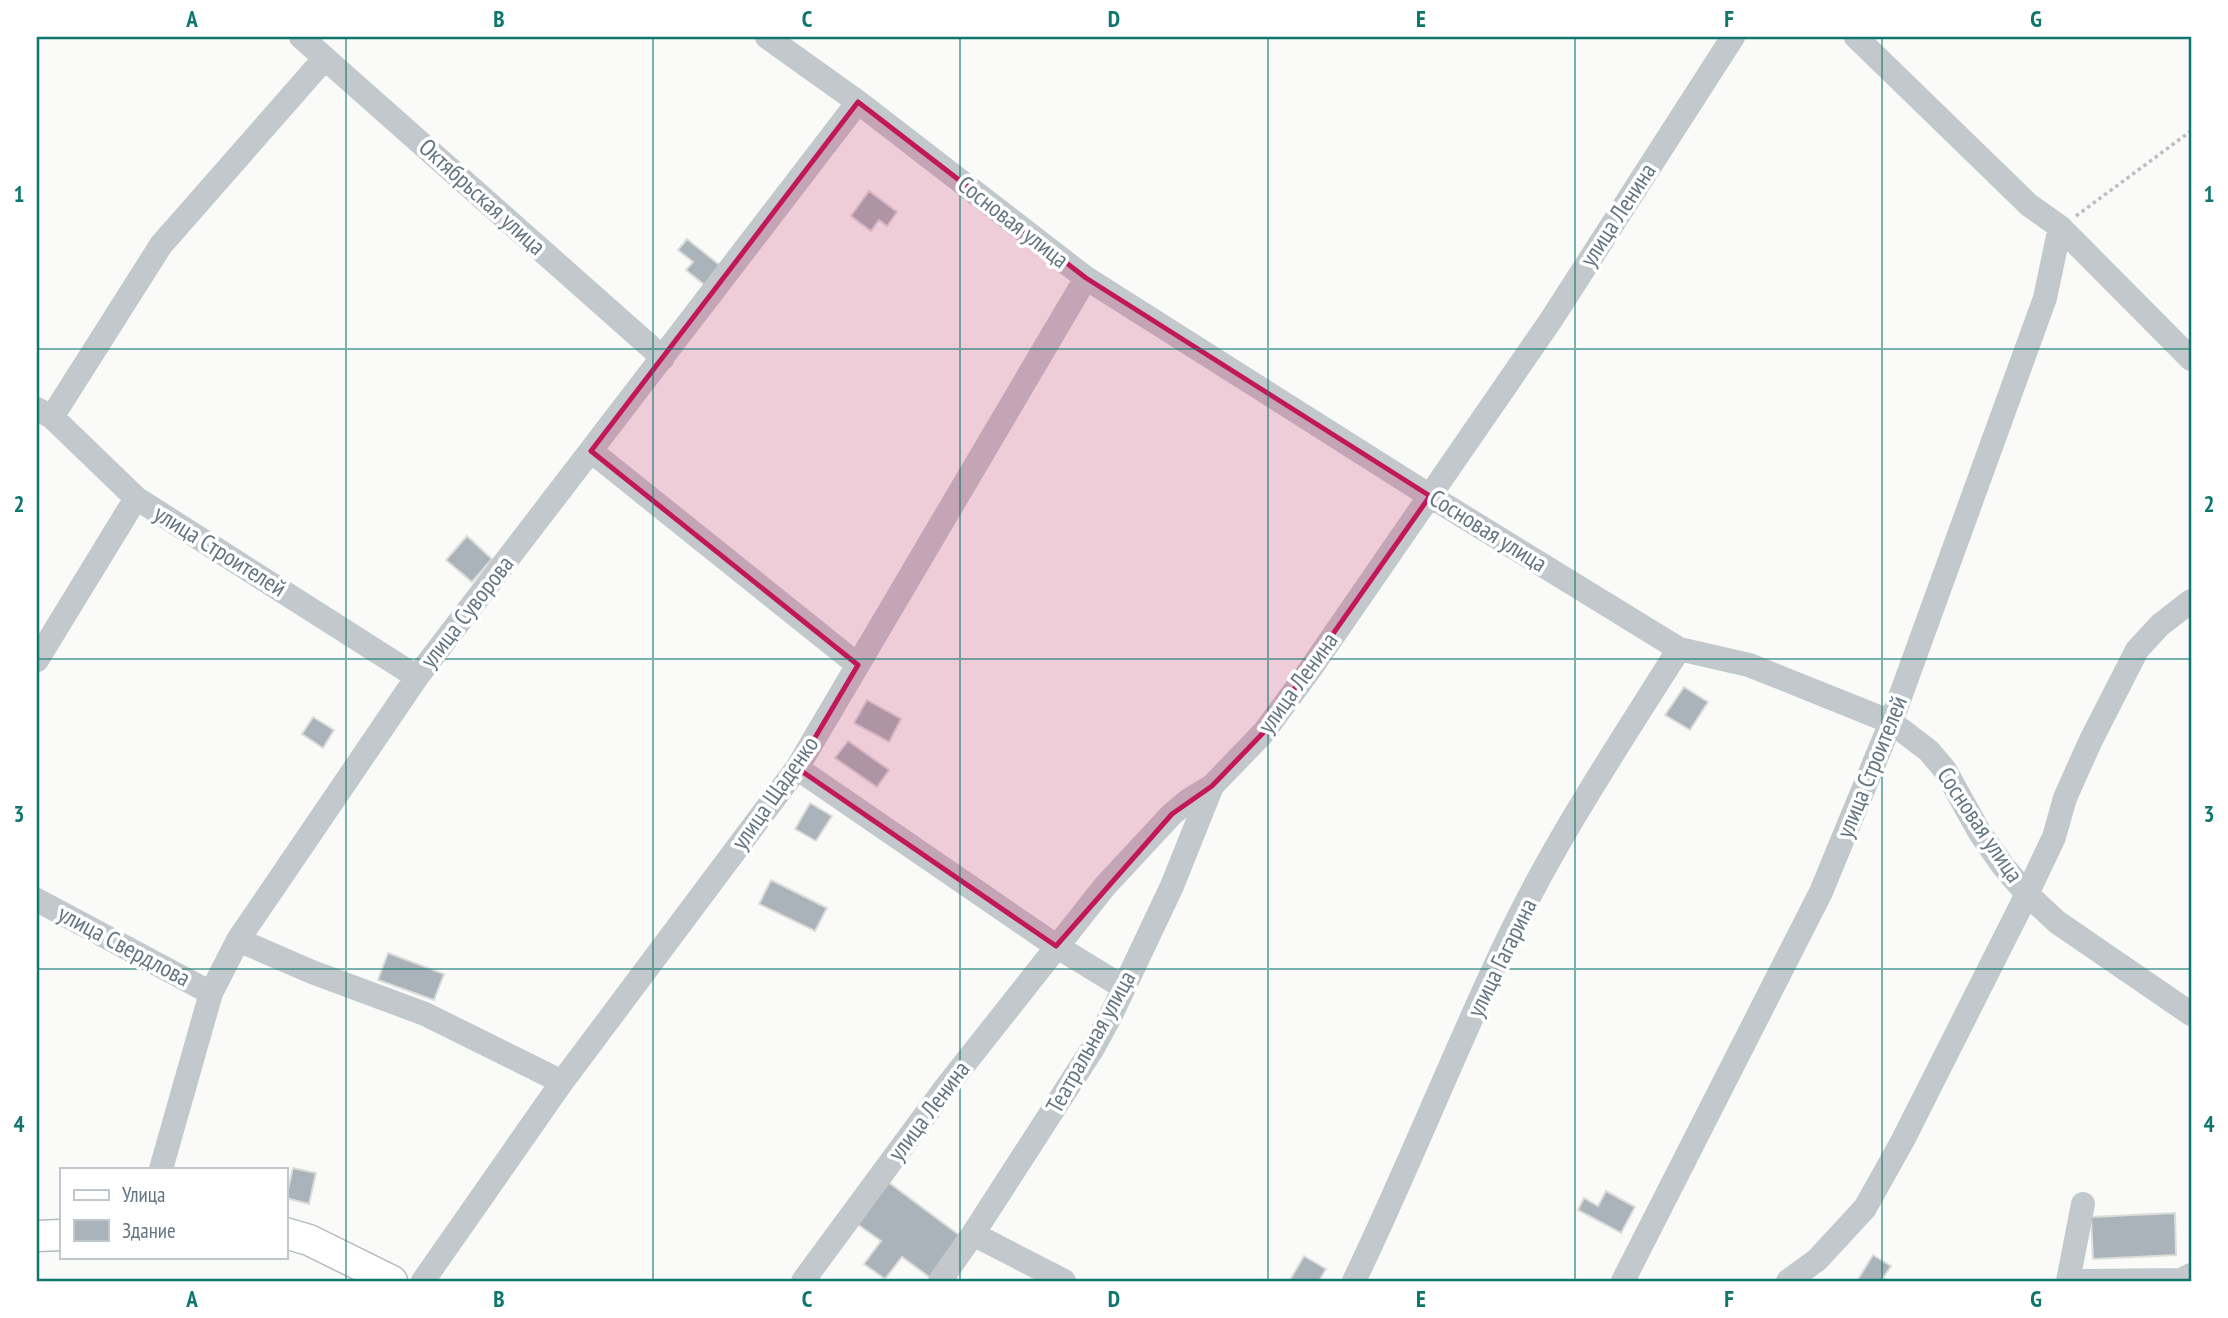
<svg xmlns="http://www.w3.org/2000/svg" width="2228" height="1318" font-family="'PT Sans Narrow',sans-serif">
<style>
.building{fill:#aab3b9;stroke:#dcdcda;stroke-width:2}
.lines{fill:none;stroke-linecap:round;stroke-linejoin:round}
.major-casing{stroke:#b5babe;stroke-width:33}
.path{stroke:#bbbfc2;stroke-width:3.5;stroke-dasharray:3.5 3.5;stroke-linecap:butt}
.minor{stroke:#c3c8cc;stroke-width:24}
.major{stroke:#fff;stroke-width:30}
.marked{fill:#c2185b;fill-opacity:0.2;stroke:#c2185b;stroke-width:5;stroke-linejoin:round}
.grid{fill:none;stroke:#0f766e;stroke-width:2;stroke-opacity:0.55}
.labels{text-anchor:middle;stroke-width:7;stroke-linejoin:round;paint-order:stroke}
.street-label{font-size:24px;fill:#657683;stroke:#fff}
.neatline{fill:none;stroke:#0f766e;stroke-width:2.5}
.grid-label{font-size:23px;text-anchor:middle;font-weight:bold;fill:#0f766e}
</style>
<rect width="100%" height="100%" fill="#fafaf8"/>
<!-- building -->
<path class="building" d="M869,191L897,212L887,226L879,220L871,231L851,216Z
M687,239L727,271L711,290L686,270L693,262L678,250Z
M467,536L492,559L472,582L446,560Z
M1684,687L1708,702L1690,730L1665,715Z
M867,700L901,719L889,742L854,723Z
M313,717L334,730L323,748L302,734Z
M848,741L889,770L877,787L835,758Z
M810,803L832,816L816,841L795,829Z
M771,880L827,908L815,931L759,904Z
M388,953L444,974L434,1000L378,980Z
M293,1168L316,1173L309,1204L286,1198Z
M884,1179L963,1238L932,1279L902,1257L885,1279L864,1264L881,1241L853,1221Z
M1606,1191L1635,1207L1621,1233L1578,1210L1584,1198L1598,1206Z
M2175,1213L2176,1255L2093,1259L2091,1217Z
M1873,1255L1891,1266L1883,1278L1889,1281H1857Z
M1304,1256L1326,1269L1319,1281L1290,1280Z"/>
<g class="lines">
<defs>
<path id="major" d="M285,1233L309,1240L392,1281
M37,1236L61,1235"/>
</defs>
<!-- major casing -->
<use href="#major" class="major-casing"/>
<!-- path -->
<path class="path" d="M2076,216L2191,131"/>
<!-- minor -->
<path class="minor" d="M301,37L663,358
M767,37L858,102L1086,278L1430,496L1679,649L1749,665L1891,722L1929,751L1945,770L1980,833L2003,866L2027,894L2057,922L2191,1014
M1856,37L2029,205L2060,227L2191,359
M37,409L52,417L136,498L417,677
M52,417L161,245L325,58
M591,451L858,665
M37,660L136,498
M797,768L1056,946L1123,987
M37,900L211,993
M238,940L312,972L425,1014L562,1082
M161,1169L211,993L238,940L417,677L858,102
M973,1234L1064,1281
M423,1281L562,1082L797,768L1086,278
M803,1281L943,1091L1105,886L1172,814L1189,800L1212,786L1264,732L1309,671L1551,320L1733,37
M940,1281L973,1234L1093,1048L1110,1017L1172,886L1212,786
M1354,1281C1407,1171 1452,1057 1504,947C1553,843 1618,746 1679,649
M1623,1281L1821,892L1891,722L2045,298L2060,227
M1788,1281L1817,1260L1865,1208L1903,1140L2027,894L2054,837L2065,798L2090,742L2137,650L2160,625L2191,601
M2068,1281L2083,1204
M2084,1281L2181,1280L2191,1275"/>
<!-- major -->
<use href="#major" class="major"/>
</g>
<!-- marked area -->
<path class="marked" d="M858,102L1086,278L1430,496L1264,732L1212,786L1172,814L1056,946L797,768L858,665L591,451Z"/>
<!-- grid -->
<path class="grid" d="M346,37V1281M653,37V1281M960,37V1281M1268,37V1281M1575,37V1281M1882,37V1281M37,349H2191M37,659H2191M37,969H2191"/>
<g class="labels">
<!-- street labels -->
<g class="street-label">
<text transform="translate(482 197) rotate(42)" y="8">Октябрьская улица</text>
<text transform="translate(1618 215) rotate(-57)" y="8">улица Ленина</text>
<text transform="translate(1013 222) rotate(38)" y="8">Сосновая улица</text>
<text transform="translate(1488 531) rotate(32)" y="8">Сосновая улица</text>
<text transform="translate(220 551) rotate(32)" y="8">улица Строителей</text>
<text transform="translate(467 612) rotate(-52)" y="8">улица Суворова</text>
<text transform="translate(1298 683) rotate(-54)" y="8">улица Ленина</text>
<text transform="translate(1872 767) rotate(-68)" y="8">улица Строителей</text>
<text transform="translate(775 793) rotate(-55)" y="8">улица Щаденко</text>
<text transform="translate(1980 825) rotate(56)" y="8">Сосновая улица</text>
<text transform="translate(124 946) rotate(28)" y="8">улица Свердлова</text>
<text transform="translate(1502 958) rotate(-64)" y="8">улица Гагарина</text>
<text transform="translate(1091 1042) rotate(-61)" y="8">Театральная улица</text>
<text transform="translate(929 1111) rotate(-53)" y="8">улица Ленина</text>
</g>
</g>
<!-- border -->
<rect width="2228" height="1318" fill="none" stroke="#ffffff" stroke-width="77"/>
<!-- legend -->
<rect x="60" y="1168" width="228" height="91" fill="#ffffff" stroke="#c1c8cd" stroke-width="2"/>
<rect x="74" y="1190" width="35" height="10" fill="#ffffff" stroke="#c1c8cd" stroke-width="2"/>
<text x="122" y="1202" font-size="21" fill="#657683">Улица</text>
<rect x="74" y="1220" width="35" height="21" fill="#aab3b9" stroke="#c1c8cd" stroke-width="2"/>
<text x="122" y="1238" font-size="21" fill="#657683">Здание</text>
<rect x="38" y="38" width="2152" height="1242" class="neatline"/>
<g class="grid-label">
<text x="192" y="27">A</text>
<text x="499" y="27">B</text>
<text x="807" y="27">C</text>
<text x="1114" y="27">D</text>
<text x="1421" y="27">E</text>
<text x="1729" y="27">F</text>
<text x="2036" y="27">G</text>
<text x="19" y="202">1</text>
<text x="2209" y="202">1</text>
<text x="19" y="512">2</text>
<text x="2209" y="512">2</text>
<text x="19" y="822">3</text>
<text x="2209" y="822">3</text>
<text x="19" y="1132">4</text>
<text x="2209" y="1132">4</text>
<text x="192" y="1307">A</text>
<text x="499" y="1307">B</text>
<text x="807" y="1307">C</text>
<text x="1114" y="1307">D</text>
<text x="1421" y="1307">E</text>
<text x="1729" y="1307">F</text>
<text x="2036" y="1307">G</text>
</g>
</svg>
